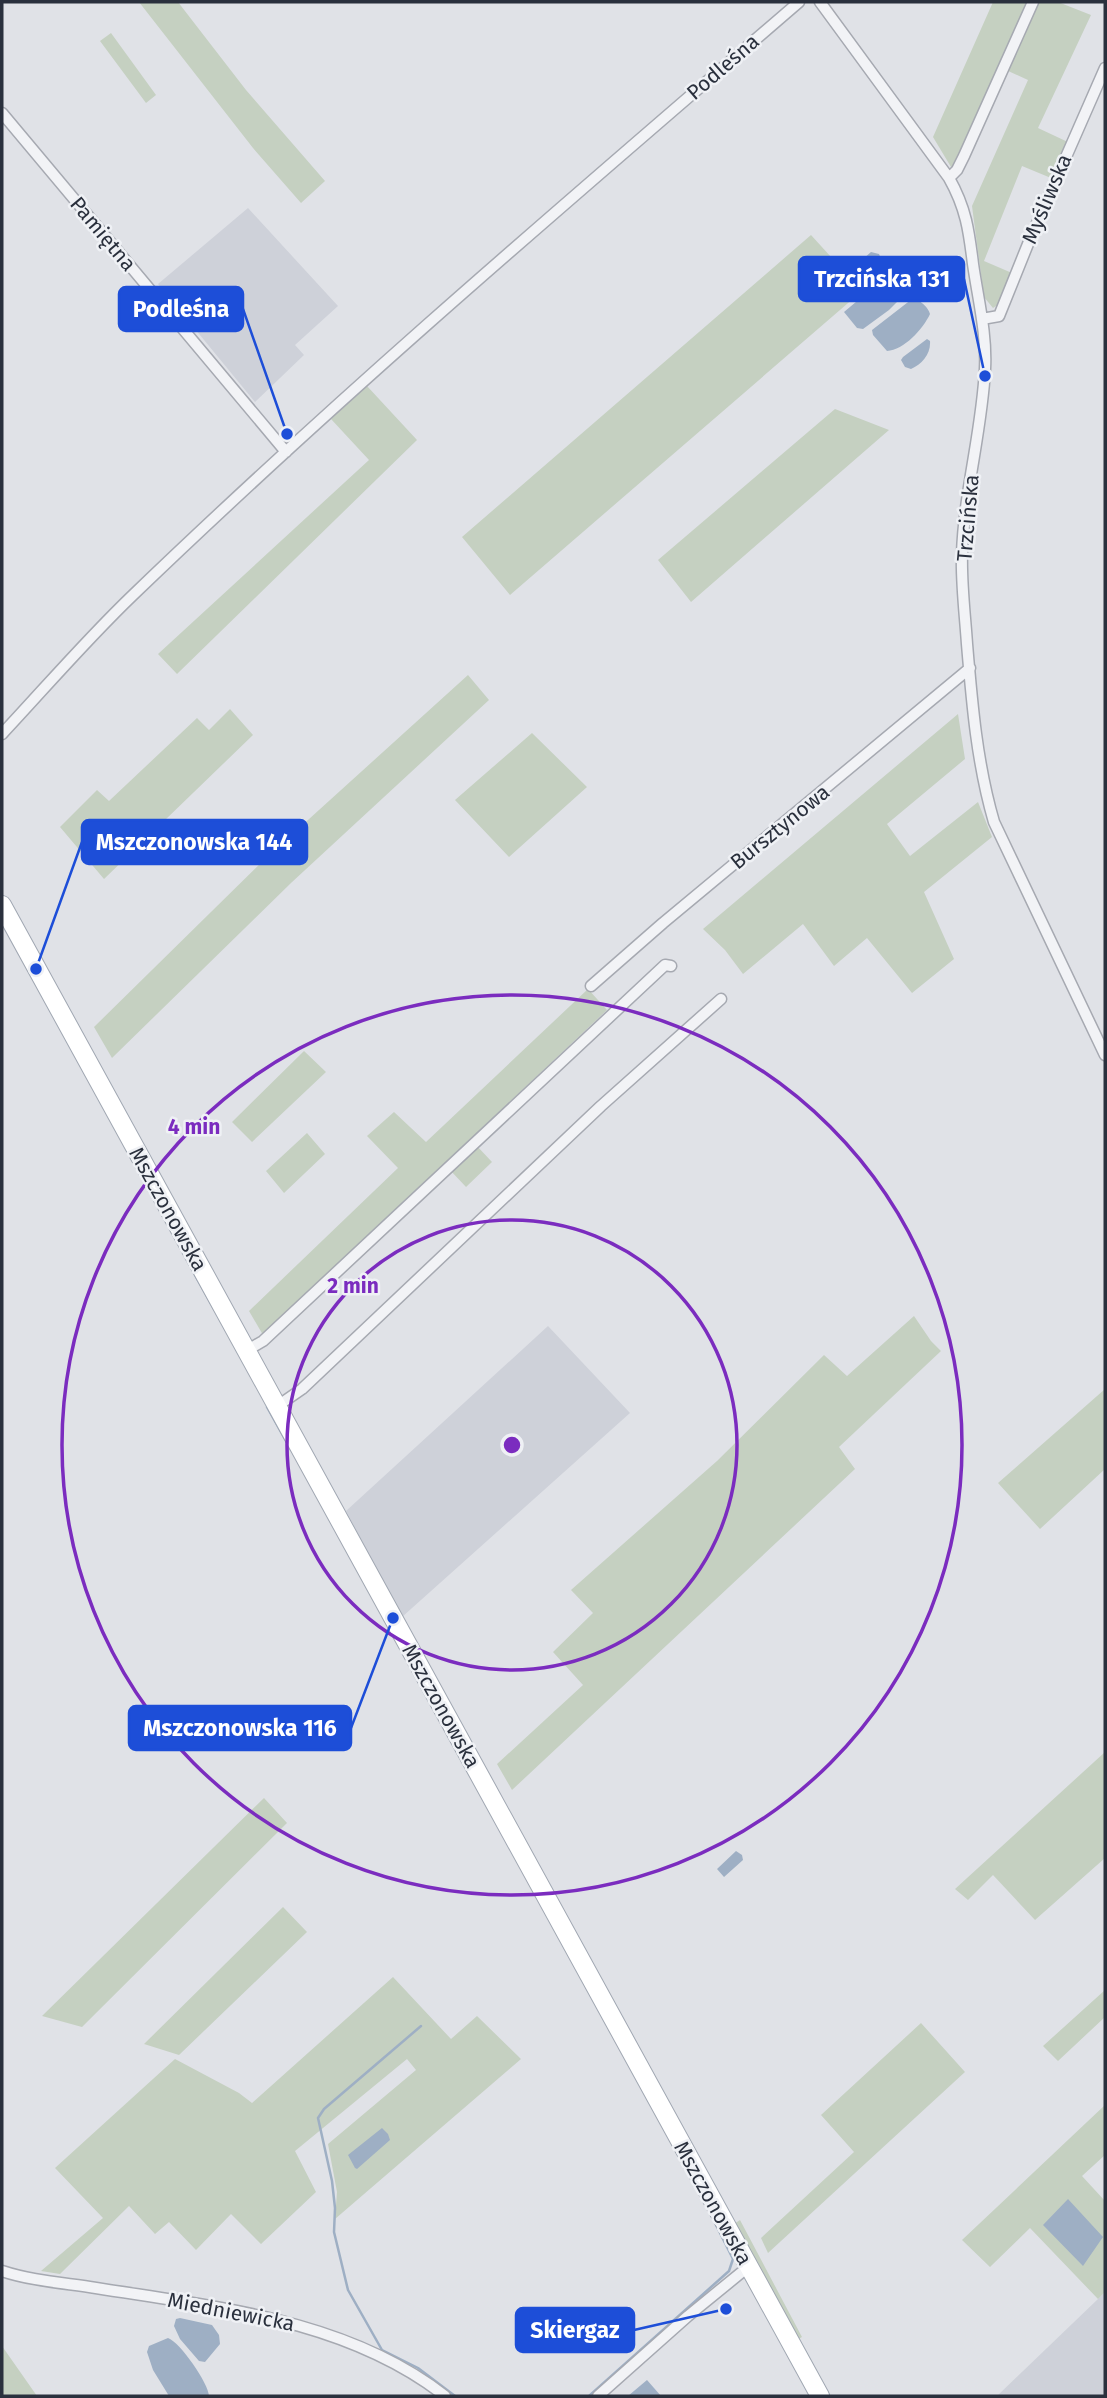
<svg xmlns="http://www.w3.org/2000/svg" width="1107" height="2398" font-family="'Fira Sans',sans-serif">
<style>
.built{fill:#ced1d9}
.green{fill:#c5d0c1}
.water{fill:#9eafc4}
.lines{fill:none;stroke-linecap:round;stroke-linejoin:round}
.stream{stroke:#9eafc4;stroke-width:2.5}
.minor-casing{stroke:#a6a9b1;stroke-width:13}
.primary-casing{stroke:#a0a7b2;stroke-width:20}
.minor{stroke:#f2f3f6;stroke-width:10}
.primary{stroke:#fff;stroke-width:18}
.ring{fill:none;stroke:#7b2cbf;stroke-width:3.5}
.labels{text-anchor:middle;stroke-width:5;stroke-linejoin:round;paint-order:stroke}
.street-label{font-size:21px;fill:#2a303d;stroke:#eff1f5}
.centre{fill:#7b2cbf;stroke:#eff1f5;stroke-width:3.5}
.ring-label{font-size:21px;text-anchor:middle;font-weight:bold;fill:#7b2cbf;stroke:#eff1f5;stroke-width:5;stroke-linejoin:round;paint-order:stroke}
.leader{fill:none;stroke:#1d4ed8;stroke-width:2.5}
.callout-dot{fill:#1d4ed8;stroke:#eff1f5;stroke-width:2.5}
.callout{fill:#1d4ed8;stroke:#1d4ed8;stroke-width:2.5}
.callout-label{font-size:23px;text-anchor:middle;font-weight:bold;fill:#fff}
</style>
<rect width="100%" height="100%" fill="#e0e2e7"/>
<!-- built -->
<path class="built" d="M248,208L338,306L295,345L304,355L255,402L158,284Z
M548,1326L630,1413L402,1617L346,1511Z
M1105,2292V2396H997L1098,2299Z"/>
<!-- green -->
<path class="green" d="M139,2H178L246,90L325,181L301,203L253,148Z
M993,2H1058L1091,15L1038,128L1070,143L1051,178L1022,166L984,261L1012,273L1002,302L993,308L984,297L972,206L1028,80L1006,70L957,177L933,137Z
M111,33L156,95L146,103L100,41Z
M811,235L862,291L510,595L462,537Z
M367,386L417,440L177,674L158,654L369,460L331,419Z
M835,409L889,430L691,602L658,560Z
M468,675L489,700L291,883L112,1058L94,1027L266,858Z
M230,709L253,735L104,879L60,827L97,790L109,801L197,718L209,730Z
M958,714L965,759L887,824L910,856L978,802L992,837L924,892L954,959L912,993L867,938L834,966L803,924L743,974L725,950L703,929Z
M532,733L587,787L509,857L455,800Z
M588,989L607,1010L263,1335L249,1311L398,1168L367,1136L394,1112L426,1142Z
M304,1051L326,1072L252,1142L232,1122Z
M307,1133L325,1154L284,1193L266,1171Z
M476,1145L492,1162L466,1187L450,1170Z
M914,1316L931,1341L941,1351L839,1447L855,1469L512,1790L497,1764L583,1685L553,1652L593,1613L571,1590L717,1461L824,1355L847,1376Z
M1105,1389V1469L1040,1529L998,1483Z
M1105,1752V1858L1035,1920L993,1875L968,1900L955,1889Z
M264,1798L287,1823L82,2027L42,2016Z
M283,1907L307,1932L179,2055L144,2044Z
M393,1977L451,2039L477,2016L521,2059L335,2219L337,2192L328,2144L416,2070L407,2059L295,2151L316,2192L261,2244L231,2214L196,2250L169,2222L155,2234L129,2206L60,2274L41,2271L103,2218L55,2168L175,2059L239,2093L252,2103Z
M1105,1990V2017L1058,2061L1043,2046Z
M921,2023L965,2072L768,2253L761,2238L854,2152L821,2115Z
M1105,2105V2155L1082,2176L1105,2201V2292L1098,2299L1030,2228L990,2267L962,2240Z
M740,2220L802,2337L795,2341L734,2224Z
M2,2346L37,2396H2Z"/>
<!-- water -->
<path class="water" d="M871,252L879,254L885,268L876,277L865,283L856,274L854,267Z
M904,272L911,276L913,286L889,310L863,329L857,328L844,312L888,275Z
M912,299H917C923,304 928,307 930,314C923,329 904,350 887,351L873,335L872,330Z
M927,339L930,341C931,354 922,364 911,369L905,367L901,360L903,357Z
M736,1851L742,1855L743,1860L724,1877L717,1869Z
M382,2128L388,2134L390,2140L357,2169L355,2168L348,2155Z
M1068,2199L1103,2237L1083,2266L1043,2225Z
M180,2318L212,2325L219,2335L220,2344L205,2362L199,2361L180,2339L174,2326L176,2319Z
M168,2338C180,2342 209,2384 209,2396H169L153,2370L147,2352L149,2346Z
M647,2380L661,2396H628Z"/>
<g class="lines">
<!-- stream -->
<path class="stream" d="M195,1275L214,1309
M267,1407L291,1450
M421,2026L324,2109L318,2118L332,2181L335,2208L334,2232L348,2290L382,2350L418,2368L455,2396
M589,2396L729,2271L733,2259L715,2223"/>
<defs>
<path id="minor" d="M820,2L949,178C966,208 969,231 973,264C978,299 987,334 985,369C982,431 964,492 962,554C961,583 965,614 967,644C972,704 977,764 994,822L1105,1055
M2,113L286,452
M949,178L957,170L964,156L1033,2
M982,319L999,316L1030,239L1105,68
M2,734C45,688 87,639 133,595C347,389 574,196 799,2
M591,986L663,923L970,668
M246,1351L263,1341L665,965L671,966
M276,1407L302,1389L601,1106L721,999
M2,2271C32,2281 65,2283 96,2288C215,2307 347,2319 445,2396
M598,2396L688,2316L748,2267"/>
<path id="primary" d="M2,905L820,2396"/>
</defs>
<!-- minor casing -->
<use href="#minor" class="minor-casing"/>
<!-- primary casing -->
<use href="#primary" class="primary-casing"/>
<!-- minor -->
<use href="#minor" class="minor"/>
<!-- primary -->
<use href="#primary" class="primary"/>
</g>
<!-- distance rings -->
<g class="ring">
<circle cx="512" cy="1445" r="225"/>
<circle cx="512" cy="1445" r="450"/>
</g>
<g class="labels">
<!-- street labels -->
<g class="street-label">
<text transform="translate(723 67) rotate(-41)" y="7">Podleśna</text>
<text transform="translate(1047 199) rotate(-67)" y="7">Myśliwska</text>
<text transform="translate(103 234) rotate(50)" y="7">Pamiętna</text>
<text transform="translate(968 518) rotate(-85)" y="7">Trzcińska</text>
<text transform="translate(780 827) rotate(-39)" y="7">Bursztynowa</text>
<text transform="translate(168 1209) rotate(61)" y="7">Mszczonowska</text>
<text transform="translate(441 1706) rotate(61)" y="7">Mszczonowska</text>
<text transform="translate(713 2203) rotate(61)" y="7">Mszczonowska</text>
<text transform="translate(231 2312) rotate(11)" y="7">Miedniewicka</text>
</g>
</g>
<circle cx="512" cy="1445" r="10" class="centre"/>
<g class="ring-label">
<text x="194" y="1134">4 min</text>
<text x="353" y="1293">2 min</text>
</g>
<!-- callouts -->
<path class="leader" d="M985 376L964 279M287 434L243 309M36 969L82 842M393 1618L351 1728M726 2309L634 2330"/>
<g class="callout-dot">
<circle cx="985" cy="376" r="7"/>
<circle cx="287" cy="434" r="7"/>
<circle cx="36" cy="969" r="7"/>
<circle cx="393" cy="1618" r="7"/>
<circle cx="726" cy="2309" r="7"/>
</g>
<g class="callout">
<rect x="799" y="257" width="165" height="44" rx="7"/>
<rect x="119" y="287" width="124" height="44" rx="7"/>
<rect x="82" y="820" width="225" height="44" rx="7"/>
<rect x="129" y="1706" width="222" height="44" rx="7"/>
<rect x="516" y="2308" width="118" height="44" rx="7"/>
</g>
<g class="callout-label">
<text x="882" y="287">Trzcińska 131</text>
<text x="181" y="317">Podleśna</text>
<text x="194" y="850">Mszczonowska 144</text>
<text x="240" y="1736">Mszczonowska 116</text>
<text x="575" y="2338">Skiergaz</text>
</g>
<!-- border -->
<rect width="1107" height="2398" fill="none" stroke="#2a303d" stroke-width="7"/>
</svg>
